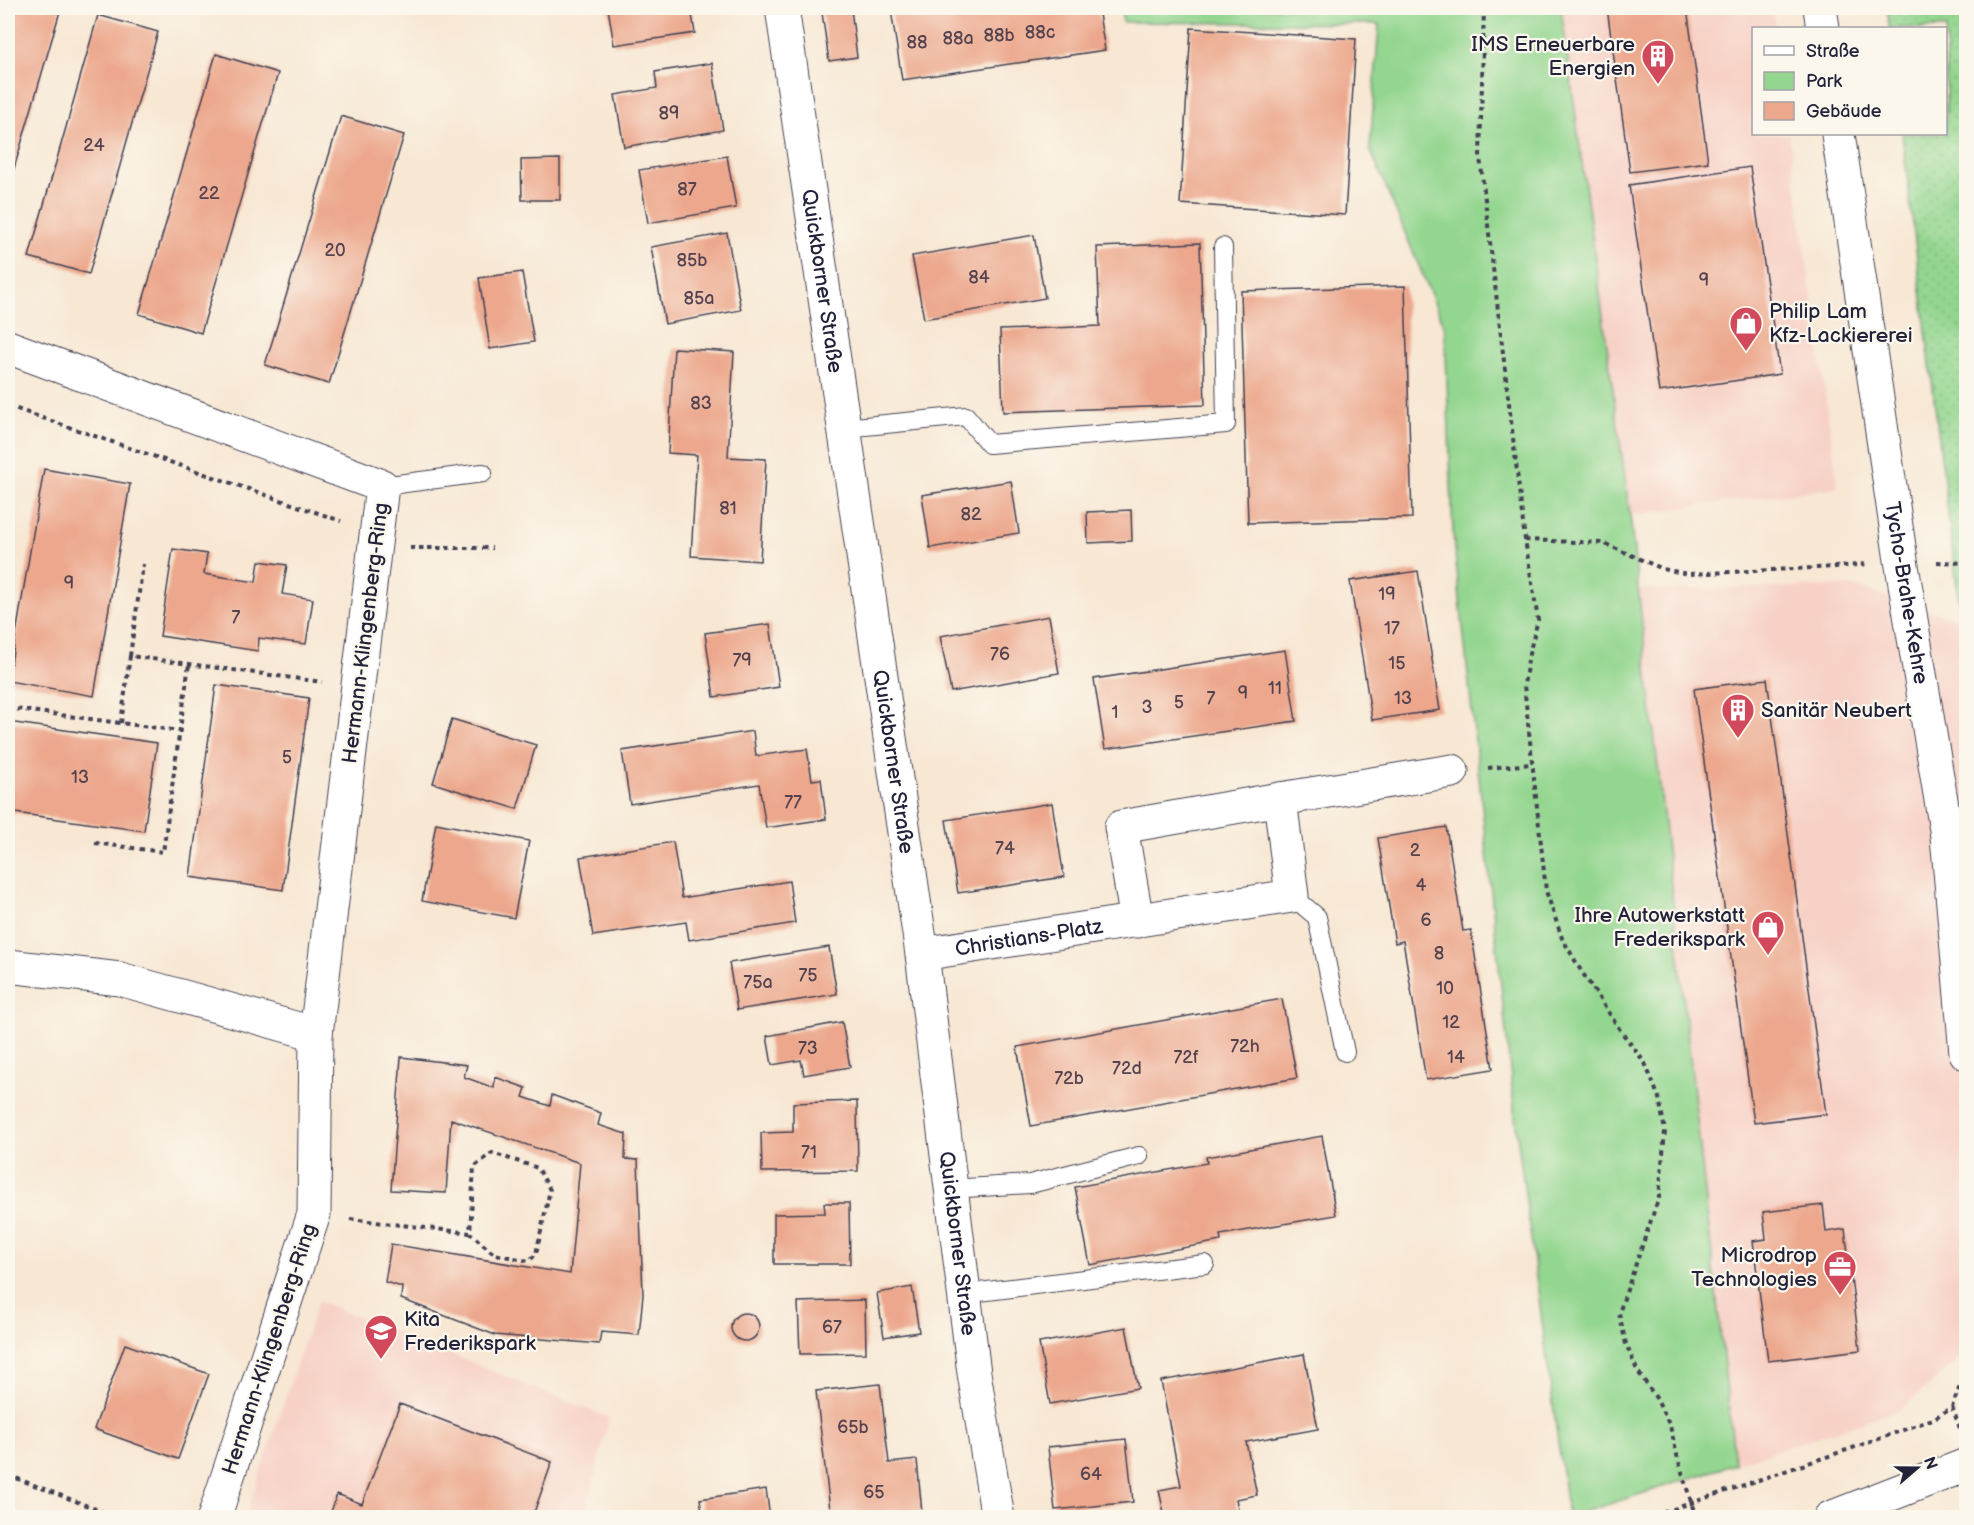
<svg xmlns="http://www.w3.org/2000/svg" width="1974" height="1525" font-family="'Balsamiq Sans',sans-serif">
<style>
.built{fill:#f7d1c6}
.grass{fill:url(#grass-dots);stroke:#5a7c65;stroke-width:1.5}
.park{fill:#93d68f;stroke:#5a7c65;stroke-width:1.5}
.building{fill:#eca78c}
.lines{fill:none;stroke-linecap:round;stroke-linejoin:round}
.service-casing{stroke:#424052;stroke-width:20}
.minor-casing{stroke:#424052;stroke-width:35}
.tertiary-casing{stroke:#424052;stroke-width:35}
.path{stroke:#424052;stroke-width:4;stroke-dasharray:4.5 4.5;stroke-linecap:butt}
.service{stroke:#fff;stroke-width:18}
.minor{stroke:#fff;stroke-width:33}
.tertiary{stroke:#fff;stroke-width:33}
.labels{text-anchor:middle;stroke-width:4.5;stroke-linejoin:round;paint-order:stroke}
.number-label{font-size:18px;fill:#54434f}
.poi-label{font-size:21px;fill:#22223b;stroke:#fbf7ec;text-anchor:end}
.street-label{font-size:21px;fill:#22223b;stroke:#fbf7ec}
</style>
<defs>
<pattern id="grass-dots" width="8" height="8" patternUnits="userSpaceOnUse" patternTransform="scale(1.5)"><rect width="8" height="8" fill="#93d68f"/><path d="M2 2h.1M6 6h.1" fill="none" stroke="#7eb77c" stroke-width="1.8" stroke-linecap="round"/></pattern>
</defs>
<rect width="100%" height="100%" fill="#fbf7ec"/>
<filter id="ink" filterUnits="userSpaceOnUse"><feTurbulence type="fractalNoise" baseFrequency=".0167" numOctaves="2"/><feDisplacementMap in="SourceGraphic" scale="12" xChannelSelector="R" yChannelSelector="G"/><feConvolveMatrix kernelMatrix="1 2 1 2 8 2 1 2 1" color-interpolation-filters="sRGB"/></filter>
<filter id="wash" filterUnits="userSpaceOnUse"><feTurbulence type="fractalNoise" baseFrequency=".008" numOctaves="4" result="noise"/><feDisplacementMap in="SourceGraphic" scale="24" xChannelSelector="R" yChannelSelector="G"/><feGaussianBlur stdDeviation="1.35" result="paint"/><feColorMatrix in="noise" values="0 0 0 0 0 0 0 0 0 0 0 0 0 0 0 0 0 1.4 0 .05"/><feComposite in="paint" operator="in"/></filter>
<g filter="url(#wash)">
<rect width="100%" height="100%" fill="#f7e7d3"/>
<!-- built -->
<path class="built" d="M1561,8H1772L1775,28H1754V134H1789L1838,487L1630,515Z
M1854,586L1961,620H1966V1354L1901,1409L1735,1464L1638,590Z
M318,1301L609,1418L585,1517L245,1518Z"/>
<!-- grass -->
<path class="grass" d="M1887,8H1966V620H1961L1902,134H1946V28H1889Z"/>
<!-- park -->
<path class="park" d="M1120,8H1561L1630,515L1735,1464L1568,1517L1516,1126L1453,534L1445,328L1370,149L1379,24L1123,22Z"/>
<g id="blocks">
<!-- building -->
<path class="building" d="M8,8H61L8,189Z
M608,8H691L695,33L614,45Z
M910,8H1098L1105,50L902,80L891,10Z
M1607,8H1687L1708,162L1630,172Z
M851,9L857,57L829,61L822,13Z
M98,15L158,32L89,274L29,257Z
M1191,28L1356,39L1345,215L1180,204Z
M216,54L278,73L201,333L139,314Z
M712,63L723,130L624,147L615,95L657,88L655,72Z
M341,116L404,135L329,384L265,365Z
M727,156L736,208L648,223L639,170Z
M560,159V200H522L521,160Z
M1750,167L1780,374L1659,392L1629,185Z
M727,233L741,310L665,324L651,247Z
M1034,235L1045,298L924,319L912,256Z
M1200,243L1205,405L1003,412L1000,330L1100,326L1097,247Z
M522,272L534,342L490,349L479,278Z
M1405,286L1412,518L1248,523L1241,291Z
M674,348L734,352L728,457L766,459L760,561L691,556L697,455L668,453Z
M44,469L130,484L94,696L8,681Z
M1011,481L1019,533L930,548L922,495Z
M1131,510L1132,541L1088,543L1087,512Z
M173,549L207,554L204,574L256,582L259,561L287,565L282,594L313,599L306,644L259,638L258,651L160,636Z
M1418,571L1440,710L1372,720L1350,581Z
M1049,616L1059,673L951,692L940,636Z
M770,624L779,687L714,697L705,633Z
M1285,650L1296,721L1105,749L1094,679Z
M1767,679L1826,1114L1754,1123L1694,689Z
M216,685L309,698L283,890L190,877Z
M452,719L536,745L517,809L433,783Z
M8,722L157,743L144,831L8,812Z
M753,731L756,756L807,749L812,780L821,779L826,819L766,828L759,784L630,804L622,751Z
M1052,803L1064,877L958,893L946,820Z
M436,823L529,841L514,918L422,901Z
M1446,827L1463,931L1471,930L1493,1069L1426,1080L1403,941L1395,943L1378,838Z
M673,842L682,898L789,881L795,923L689,940L686,922L593,936L580,857Z
M829,947L837,994L737,1010L729,963Z
M1282,999L1297,1078L1031,1126L1017,1047Z
M842,1022L850,1067L804,1075L801,1060L772,1065L767,1036Z
M401,1057L467,1065L464,1077L494,1088L495,1077L526,1088L523,1097L550,1106L552,1095L601,1113L598,1125L626,1134L625,1159L638,1160L643,1295L639,1335L601,1332L599,1344L495,1335L401,1299L402,1287L385,1282L391,1244L570,1274L580,1163L451,1119L446,1193L391,1190Z
M857,1101L858,1171L762,1172L761,1133L793,1132V1103Z
M1322,1136L1336,1215L1220,1235L1221,1241L1090,1265L1075,1187L1207,1163L1206,1157Z
M824,1203H849L850,1264H774V1214L825,1213Z
M1823,1205L1826,1232L1845,1229L1860,1350L1768,1361L1753,1241L1766,1239L1763,1212Z
M912,1287L919,1332L884,1337L877,1293Z
M865,1300L866,1353L800,1354L798,1302Z
M731 1327a14 14 0 1 1 28 0a14 14 0 1 1-28 0Z
M1126,1327L1138,1388L1050,1404L1039,1343Z
M125,1344L209,1374L178,1459L94,1429Z
M1304,1354L1318,1429L1246,1442L1257,1495L1236,1499L1240,1518H1165L1159,1490L1181,1486L1161,1381Z
M880,1384L889,1463L917,1460L922,1513L881,1518H831L816,1391Z
M400,1404L552,1462L532,1518H329L337,1494L362,1504Z
M1126,1439L1133,1502L1055,1510L1048,1447Z
M766,1489L770,1518H703L700,1499Z"/>
</g>
</g>
<g filter="url(#ink)">
<use href="#blocks" fill-opacity="0" stroke="#424052" stroke-width="1.5"/>
<g class="lines">
<defs>
<path id="service" d="M845,428L966,416L989,444L1226,424L1223,247
M382,486L483,473
M1292,896L1317,917L1345,1052
M950,1189L1030,1184L1139,1156
M963,1294L1205,1264"/>
<g id="minor">
<path id="s1" d="M782,8L922,954L974,1373L998,1518"/>
<path d="M1820,8L1823,28"/>
<path id="s2" d="M1838,134L1901,560L1947,836L1966,1053"/>
<path d="M8,347L382,486L316,1034L314,1214L214,1518"/>
<path d="M1137,921L1121,827L1280,799"/>
<path id="s3" d="M922,954L1292,896L1280,799L1452,771"/>
<path d="M8,966L120,979L316,1034"/>
</g>
<path id="tertiary" d="M1830,1518L1966,1465"/>
</defs>
<!-- service casing -->
<use href="#service" class="service-casing"/>
<!-- minor casing -->
<use href="#minor" class="minor-casing"/>
<!-- tertiary casing -->
<use href="#tertiary" class="tertiary-casing"/>
<!-- path -->
<path class="path" d="M1484,8L1480,157L1525,540L1538,620L1529,654L1524,685L1546,891L1562,938L1580,969L1620,1030L1645,1063L1659,1098L1665,1131L1659,1197L1619,1313L1626,1344L1637,1370L1656,1398L1670,1426L1678,1459L1696,1518
M8,406L341,521
M1525,540L1603,543L1663,569L1688,574L1835,567L1867,564
M410,548H492
M1937,562L1966,563
M130,656L143,564
M8,708L180,731
M121,723L130,656L322,682
M1488,768L1532,764
M95,843L163,852L189,664
M350,1219L470,1233L474,1167L492,1153L538,1168L550,1190L536,1254L529,1261L494,1254L470,1233
M1952,1407L1961,1431
M8,1475L119,1518
M1647,1518L1876,1440L1933,1419L1952,1407L1960,1386L1966,1383"/>
<!-- service -->
<use href="#service" class="service"/>
<!-- minor -->
<use href="#minor" class="minor"/>
<!-- tertiary -->
<use href="#tertiary" class="tertiary"/>
</g>
</g>
<!-- icons -->
<defs>
<symbol id="building-pin" viewBox="-11 -11 22 30"><path d="M0 17L-7.5 6A9.5 9.5 0 1 1 7.5 6Z" fill="#d1495b" stroke="#fbf7ec"/><path d="M-4-6H4V6H1V3H-1V6H-4ZM-2.5-4.3h1.7v1.8h-1.7ZM.8-4.3h1.7v1.8H.8ZM-2.5-1h1.7V.8h-1.7ZM.8-1h1.7V.8H.8Z" fill="#fff"/></symbol>
<symbol id="shop-pin" viewBox="-11 -11 22 30"><path d="M0 17L-7.5 6A9.5 9.5 0 1 1 7.5 6Z" fill="#d1495b" stroke="#fbf7ec"/><path d="M-5-2.5h2.3a2.7 3.5 0 0 1 5.4 0H5L5.5 6h-11ZM-1.5-2.5h3a1.5 2.3 0 0 0-3 0Z" fill="#fff"/></symbol>
<symbol id="office-pin" viewBox="-11 -11 22 30"><path d="M0 17L-7.5 6A9.5 9.5 0 1 1 7.5 6Z" fill="#d1495b" stroke="#fbf7ec"/><path d="M-6-3h4V-5.5h4V-3h4V5H-6ZM-1-4.5V-3h2v-1.5ZM-6 0V1H6V0Z" fill="#fff"/></symbol>
<symbol id="school-pin" viewBox="-11 -11 22 30"><path d="M0 17L-7.5 6A9.5 9.5 0 1 1 7.5 6Z" fill="#d1495b" stroke="#fbf7ec"/><path d="M0-5L7-2L0 1L-7-2ZM-4 1L0 2.5L4 1V4Q0 6-4 4Z" fill="#fff"/></symbol>
</defs>
<g fill-rule="evenodd">
<use href="#building-pin" x="1639" y="37" width="38" height="52"/>
<use href="#shop-pin" x="1727" y="304" width="38" height="52"/>
<use href="#building-pin" x="1719" y="691" width="38" height="52"/>
<use href="#shop-pin" x="1749" y="908" width="38" height="52"/>
<use href="#office-pin" x="1821" y="1248" width="38" height="52"/>
<use href="#school-pin" x="362" y="1312" width="38" height="52"/>
</g>
<g class="labels">
<!-- number labels -->
<g class="number-label">
<text x="1040" y="38">88c</text>
<text x="999" y="41">88b</text>
<text x="958" y="44">88a</text>
<text x="917" y="48">88</text>
<text x="669" y="119">89</text>
<text x="94" y="151">24</text>
<text x="687" y="195">87</text>
<text x="209" y="199">22</text>
<text x="335" y="256">20</text>
<text x="692" y="266">85b</text>
<text x="979" y="283">84</text>
<text x="1704" y="286">9</text>
<text x="699" y="304">85a</text>
<text x="701" y="409">83</text>
<text x="728" y="514">81</text>
<text x="971" y="520">82</text>
<text x="69" y="589">9</text>
<text x="1387" y="600">19</text>
<text x="236" y="623">7</text>
<text x="1392" y="634">17</text>
<text x="1000" y="660">76</text>
<text x="742" y="666">79</text>
<text x="1397" y="669">15</text>
<text x="1275" y="694">11</text>
<text x="1243" y="699">9</text>
<text x="1211" y="704">7</text>
<text x="1403" y="704">13</text>
<text x="1179" y="708">5</text>
<text x="1147" y="713">3</text>
<text x="1115" y="718">1</text>
<text x="287" y="763">5</text>
<text x="80" y="783">13</text>
<text x="793" y="808">77</text>
<text x="1005" y="854">74</text>
<text x="1415" y="856">2</text>
<text x="1421" y="891">4</text>
<text x="1426" y="926">6</text>
<text x="1439" y="959">8</text>
<text x="808" y="981">75</text>
<text x="758" y="988">75a</text>
<text x="1445" y="994">10</text>
<text x="1451" y="1028">12</text>
<text x="1245" y="1052">72h</text>
<text x="808" y="1054">73</text>
<text x="1186" y="1063">72f</text>
<text x="1456" y="1063">14</text>
<text x="1127" y="1074">72d</text>
<text x="1069" y="1084">72b</text>
<text x="809" y="1158">71</text>
<text x="832" y="1333">67</text>
<text x="853" y="1433">65b</text>
<text x="1091" y="1480">64</text>
<text x="874" y="1498">65</text>
</g>
<!-- poi labels -->
<g class="poi-label">
<text x="1635" y="51">IMS Erneuerbare<tspan x="1635" dy="24">Energien</tspan></text>
<text x="1769" y="318" text-anchor="start">Philip Lam<tspan x="1769" dy="24">Kfz-Lackiererei</tspan></text>
<text x="1761" y="717" text-anchor="start">Sanitär Neubert</text>
<text x="1745" y="922">Ihre Autowerkstatt<tspan x="1745" dy="24">Frederikspark</tspan></text>
<text x="1817" y="1262">Microdrop<tspan x="1817" dy="24">Technologies</tspan></text>
<text x="404" y="1326" text-anchor="start">Kita<tspan x="404" dy="24">Frederikspark</tspan></text>
</g>
<!-- street labels -->
<g class="street-label">
<text dy="7" stroke="none"><textPath href="#s1" startOffset="276">Quickborner Straße</textPath></text>
<text dy="7" stroke="none"><textPath href="#s2" startOffset="464">Tycho-Brahe-Kehre</textPath></text>
<text transform="translate(365 633) rotate(-83)" y="7">Hermann-Klingenberg-Ring</text>
<text dy="7" stroke="none"><textPath href="#s1" startOffset="762">Quickborner Straße</textPath></text>
<text dy="7" stroke="none"><textPath href="#s3" startOffset="108">Christians-Platz</textPath></text>
<text dy="7" stroke="none"><textPath href="#s1" startOffset="1248">Quickborner Straße</textPath></text>
<text transform="translate(269 1349) rotate(-72)" y="7">Hermann-Klingenberg-Ring</text>
</g>
</g>
<!-- margin -->
<rect width="1974" height="1525" fill="none" stroke="#fbf7ec" stroke-width="30"/>
<!-- legend -->
<rect x="1752" y="27" width="195" height="108" fill="#fbf7ec" stroke="#a4a2a5" stroke-width="1.5"/>
<rect x="1764" y="46" width="30" height="9" fill="#ffffff" stroke="#a4a2a5" stroke-width="1.5"/>
<text x="1806" y="57" font-size="18" fill="#22223b">Straße</text>
<rect x="1764" y="72" width="30" height="18" fill="#93d68f" stroke="#a4a2a5" stroke-width="1.5"/>
<text x="1806" y="87" font-size="18" fill="#22223b">Park</text>
<rect x="1764" y="102" width="30" height="18" fill="#eca78c" stroke="#a4a2a5" stroke-width="1.5"/>
<text x="1806" y="117" font-size="18" fill="#22223b">Gebäude</text>
<!-- north arrow -->
<g transform="translate(1917 1468) rotate(70)" stroke="#fbf7ec" stroke-width="4.5" paint-order="stroke">
<path d="M0-4.5L10 22L0 15L-10 22Z" fill="#22223b"/>
<text y="-9" font-size="16" font-weight="bold" text-anchor="middle" fill="#22223b">N</text>
</g>
</svg>
